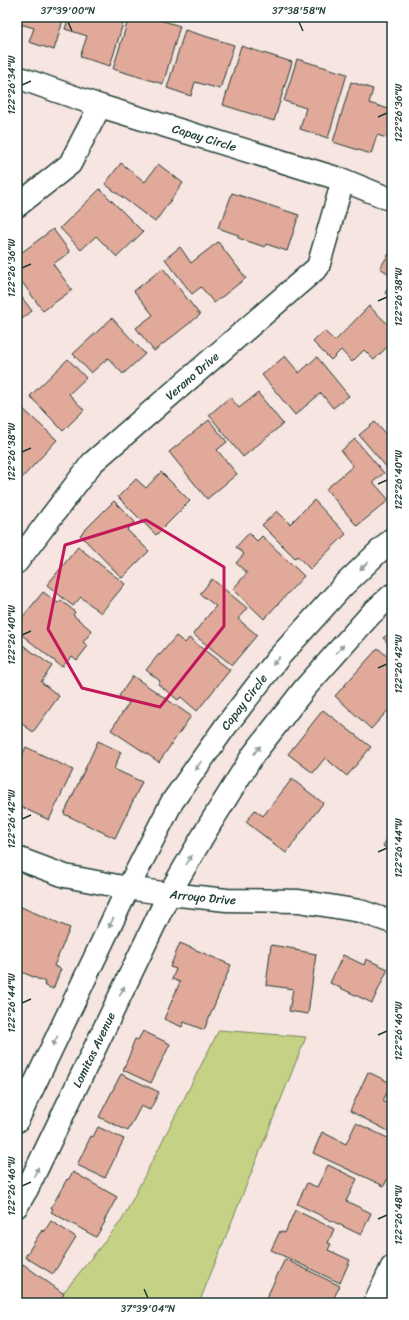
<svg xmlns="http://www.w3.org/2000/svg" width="409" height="1320" font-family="Sriracha,sans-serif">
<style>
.green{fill:#c5d185;stroke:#72875c}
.building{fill:#e1a99a;stroke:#1f3d34}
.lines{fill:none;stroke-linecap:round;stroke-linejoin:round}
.minor-casing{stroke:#1f3d34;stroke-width:25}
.minor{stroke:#fff;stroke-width:22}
.oneway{fill:#8f9e9a}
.marked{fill:none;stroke:#c2185b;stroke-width:3;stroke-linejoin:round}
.ticks{fill:none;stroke:#1f3d34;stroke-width:1.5}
.labels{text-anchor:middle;stroke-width:4;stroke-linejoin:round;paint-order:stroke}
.street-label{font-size:12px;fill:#1f3d34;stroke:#fff}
.neatline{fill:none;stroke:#1f3d34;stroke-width:1.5}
.ticks-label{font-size:10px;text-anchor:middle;fill:#1f3d34}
</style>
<rect width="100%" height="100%" fill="#f6e5e1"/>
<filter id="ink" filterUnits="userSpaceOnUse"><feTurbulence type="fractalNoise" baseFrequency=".025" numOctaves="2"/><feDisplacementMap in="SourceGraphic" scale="8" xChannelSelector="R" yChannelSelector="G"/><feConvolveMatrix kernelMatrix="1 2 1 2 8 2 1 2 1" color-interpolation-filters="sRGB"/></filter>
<g filter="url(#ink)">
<!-- green -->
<path class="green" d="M219,1030L306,1037L199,1303H55L122,1220Z"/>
<!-- building -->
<path class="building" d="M17,17H64L54,50L29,42L34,28L17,23Z
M69,17H125L110,66L80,57L87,36L65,29Z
M129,17H150L180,26L163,84L113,69Z
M185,30L234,45L220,89L195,82L191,96L167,88Z
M241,46L292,62L274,121L223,105Z
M297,59L347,74L328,138L300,129L306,108L284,101Z
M351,82L373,89L369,103L392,110V132L390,139L377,135L371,154L333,142Z
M121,163L145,182L158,164L183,183L155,222L105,184Z
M100,189L143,232L117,257L96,236L81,250L60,228Z
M232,193L299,215L287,251L266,244L265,247L238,238V235L218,228L221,219H223Z
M53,229L70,252L53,264L72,290L43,311L17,275V256Z
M218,242L246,278L214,303L201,287L192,294L165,259L180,247L191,263Z
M392,249V276L380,268Z
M163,268L200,315L154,351L136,328L153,315L134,291Z
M392,282V298L385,293Z
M17,291L32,311L17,323Z
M369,306L392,328V342L374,360L364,350L352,362L341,350L331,360L313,342L324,331L335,341Z
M112,318L145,354L123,374L108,358L91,373L73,354Z
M285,356L299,373L317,357L349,396L333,408L321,393L295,415L262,375Z
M68,359L86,378L69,394L84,410L63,431L30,396Z
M258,393L283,424L243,457L209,415L230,397L239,408Z
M22,408L57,440L21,479L17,475V414Z
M209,420L227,442L217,450L237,474L207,499L169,452Z
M375,422L388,437L392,434V468L389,470L359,435Z
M355,439L384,473L373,482L389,500L357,526L326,489L353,466L341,451Z
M161,472L190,501L156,535L118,497L136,479L146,488Z
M314,500L346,534L310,569L297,556L295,558L262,525L277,511L290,524Z
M114,501L135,522L127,530L149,551L122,578L80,535Z
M249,533L257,541L262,536L304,576L264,619L233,589L247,573L236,563L244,554L236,547Z
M78,547L125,584L101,613L81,597L73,606L47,585Z
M212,579L247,608L238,619L257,635L232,665L193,634L216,606L200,594Z
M43,592L58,603L61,600L75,612L73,615L92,631L83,642L88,646L77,660L72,656L62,667L17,631V624Z
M392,631V648L383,638Z
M176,636L185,643L189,638L230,670L197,711L181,697L178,700L158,684L160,681L146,670L159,654L160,655Z
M17,641L52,666L41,682L59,696L33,732L17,720Z
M378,648L392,661V706L371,729L335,696Z
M133,676L191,716L159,762L111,730L129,703L119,696Z
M323,710L371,747L347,776L325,758L313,773L288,754Z
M98,741L121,752L114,769L142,782L115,838L64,814Z
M26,747L73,770L49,820L17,805V766Z
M292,779L323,803L286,853L246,822L255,810L263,816Z
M392,830V851L383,846Z
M19,906L70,928L54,966L61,969L53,989L44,985L45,982L17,970V910Z
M180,943L231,965L204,1030L184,1022L182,1027L164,1019L180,982L172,979L176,969L170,967Z
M271,945L295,949V950L316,954L308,1014L289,1011L293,989L266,985Z
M343,955L364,965L366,959L388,969L372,1003L330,983Z
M143,1031L170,1044L151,1083L123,1070L132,1049H131L135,1039L138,1040Z
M368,1072L391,1083L383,1101L387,1104L392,1093V1133L350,1111Z
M121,1074L159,1092L150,1110L141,1106L128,1131L99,1117Z
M356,1123L392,1140V1159L389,1164L392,1166V1169L384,1186L313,1153L322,1132L346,1144Z
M98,1127L124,1139L105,1178L77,1165L91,1136L93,1137Z
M328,1165L357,1179L346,1201L371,1213L361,1235L297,1204L307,1183L317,1187Z
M73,1172L117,1197L104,1221L105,1222L96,1237L51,1212L53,1209L51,1208L67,1179L68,1180Z
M295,1210L334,1229L328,1243L331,1244L328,1250L350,1260L340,1283L271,1250L280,1231L285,1233Z
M51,1221L76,1237L53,1274L25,1257L42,1230L44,1232Z
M285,1259L340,1286L331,1303H313L305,1299L303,1303H264Z
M23,1264L64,1294L58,1303H17V1271Z"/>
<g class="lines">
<defs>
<g id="minor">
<path id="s1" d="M17,77L100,106L343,180L392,200"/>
<path d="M17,206L70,164L100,106"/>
<path id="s2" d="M17,562L92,463L318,267L343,180"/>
<path id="s3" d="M17,858L65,876L128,888L169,894L227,900L299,901L360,911L392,922"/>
<path id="s4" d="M17,1121L128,888L172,802L225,727L279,657L343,586L392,539"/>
<path id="s5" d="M17,1206L27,1189L169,894L210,824L253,755L305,688L371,614L392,595"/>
<path d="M375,1303L392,1267"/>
</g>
</defs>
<!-- minor casing -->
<use href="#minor" class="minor-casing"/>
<!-- minor -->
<use href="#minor" class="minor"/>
</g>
<!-- one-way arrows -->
<defs><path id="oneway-solid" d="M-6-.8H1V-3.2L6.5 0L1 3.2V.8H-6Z"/></defs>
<g class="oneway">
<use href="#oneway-solid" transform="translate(364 566) rotate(137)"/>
<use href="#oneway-solid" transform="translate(340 649) rotate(-48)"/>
<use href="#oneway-solid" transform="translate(276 661) rotate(128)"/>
<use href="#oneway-solid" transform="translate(257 750) rotate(-52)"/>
<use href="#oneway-solid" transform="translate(198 766) rotate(125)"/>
<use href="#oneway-solid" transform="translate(189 860) rotate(-60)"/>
<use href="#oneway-solid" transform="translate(111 923) rotate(116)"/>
<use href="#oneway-solid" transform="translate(122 991) rotate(-64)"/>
<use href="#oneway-solid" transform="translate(55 1041) rotate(116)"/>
<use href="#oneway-solid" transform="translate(36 1172) rotate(-64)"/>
</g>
</g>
<!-- marked area -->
<path class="marked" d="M146,520L224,567V626L160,707L82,688L48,629L65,545Z"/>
<!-- ticks -->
<path class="ticks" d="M68,22L72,31M299,22L303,31M22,85L31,81M378,117L387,113M22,268L31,264M378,301L387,297M22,452L31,448M378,484L387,480M22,635L31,631M378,668L387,664M22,819L31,815M378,852L387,848M22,1003L31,999M378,1035L387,1031M22,1186L31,1182M378,1219L387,1215M144,1289L148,1298"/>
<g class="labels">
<!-- street labels -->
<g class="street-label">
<text dy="4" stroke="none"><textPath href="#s1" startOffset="197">Capay Circle</textPath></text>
<text dy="4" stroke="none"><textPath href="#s2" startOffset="257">Verano Drive</textPath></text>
<text dy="4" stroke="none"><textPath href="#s4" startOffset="478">Capay Circle</textPath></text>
<text dy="4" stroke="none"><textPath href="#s3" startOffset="191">Arroyo Drive</textPath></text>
<text dy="4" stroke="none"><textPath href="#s5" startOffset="174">Lomitas Avenue</textPath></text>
</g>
</g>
<!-- margin -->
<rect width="409" height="1320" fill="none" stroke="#fff" stroke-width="44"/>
<rect x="22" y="22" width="365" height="1276" class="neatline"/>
<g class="ticks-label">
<text x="68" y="14">37°39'00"N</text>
<text x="299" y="14">37°38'58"N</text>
<text transform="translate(11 85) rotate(-90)" y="4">122°26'34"W</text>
<text transform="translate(398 113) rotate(-90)" y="4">122°26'36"W</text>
<text transform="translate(11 268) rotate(-90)" y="4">122°26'36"W</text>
<text transform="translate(398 297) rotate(-90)" y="4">122°26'38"W</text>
<text transform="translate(11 452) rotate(-90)" y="4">122°26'38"W</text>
<text transform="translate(398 480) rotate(-90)" y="4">122°26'40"W</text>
<text transform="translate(11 635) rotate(-90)" y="4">122°26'40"W</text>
<text transform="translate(398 664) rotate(-90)" y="4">122°26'42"W</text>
<text transform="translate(11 819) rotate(-90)" y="4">122°26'42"W</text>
<text transform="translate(398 848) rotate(-90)" y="4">122°26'44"W</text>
<text transform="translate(11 1003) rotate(-90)" y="4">122°26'44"W</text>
<text transform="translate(398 1031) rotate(-90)" y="4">122°26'46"W</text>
<text transform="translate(11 1186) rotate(-90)" y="4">122°26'46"W</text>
<text transform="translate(398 1215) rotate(-90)" y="4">122°26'48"W</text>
<text x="148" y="1312">37°39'04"N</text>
</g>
</svg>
